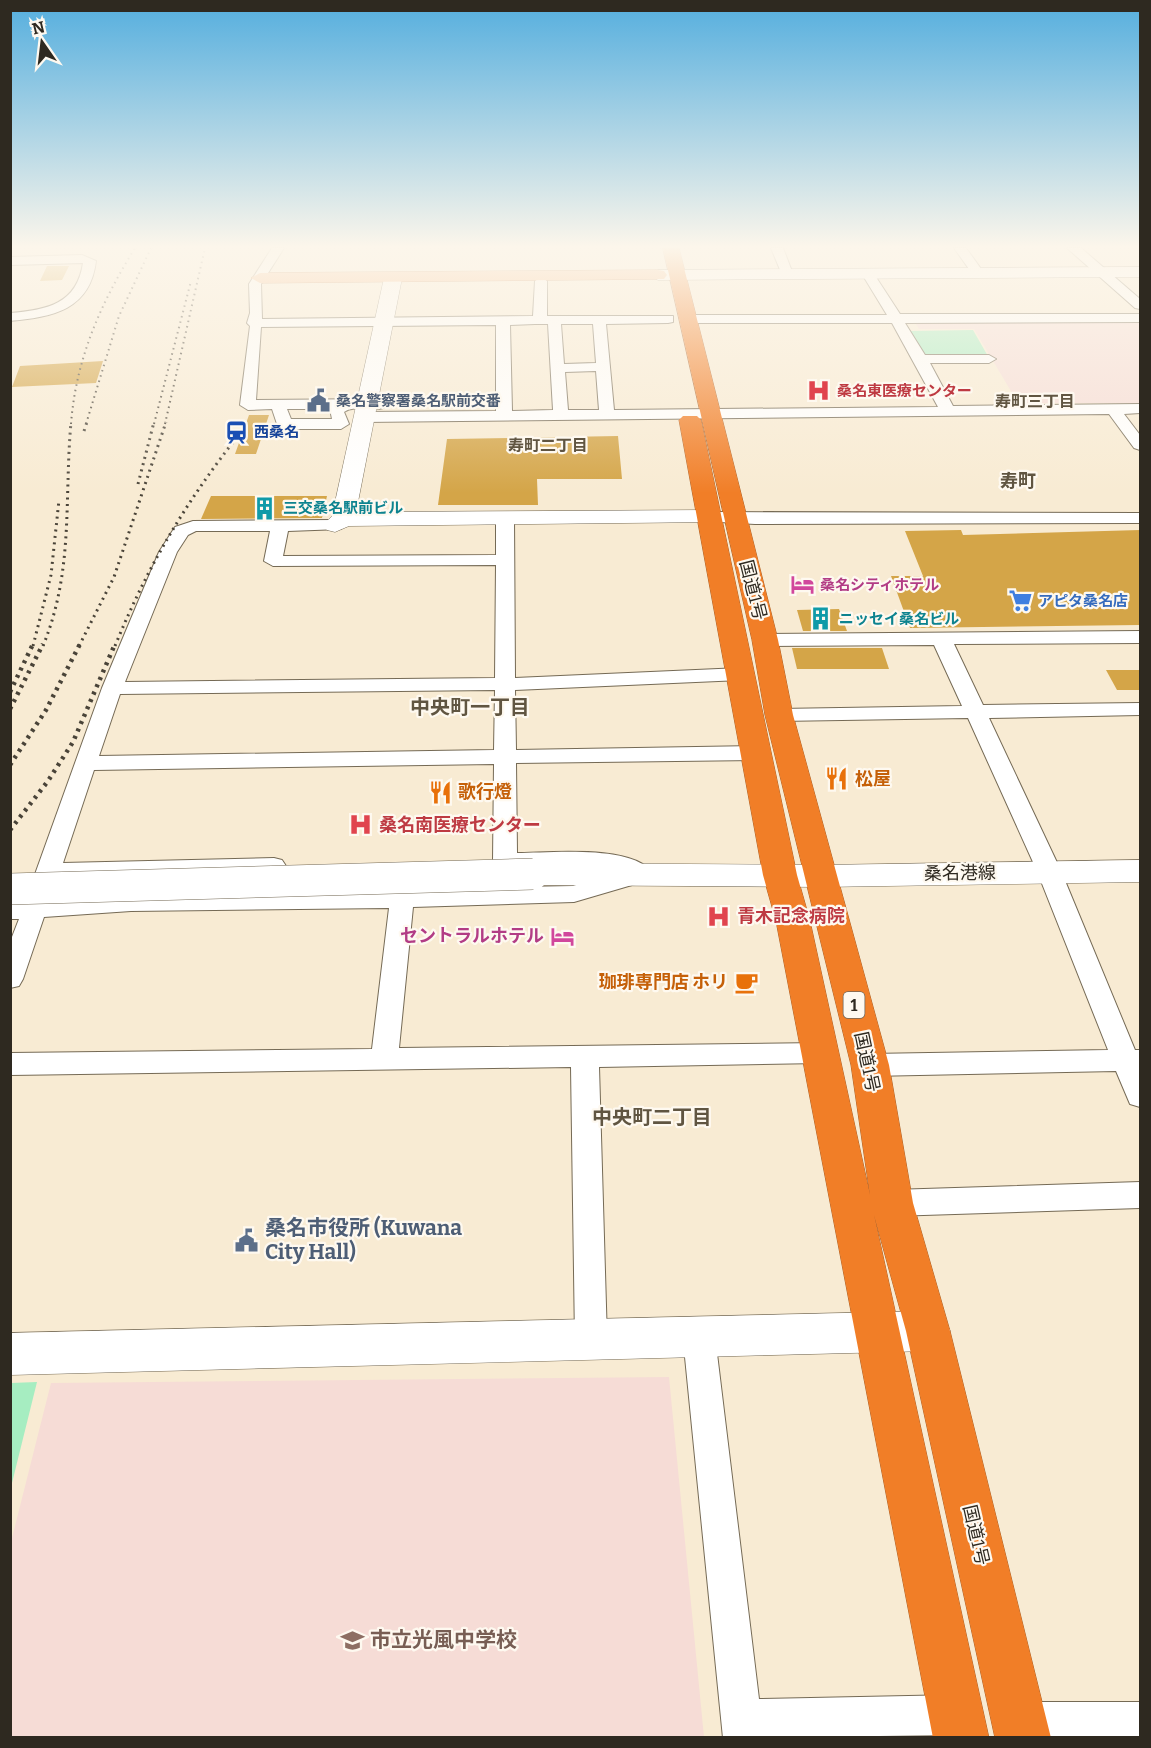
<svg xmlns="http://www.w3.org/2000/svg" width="1151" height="1748" font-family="Bitter,'Noto Sans JP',serif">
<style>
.education{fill:#f6dcd6}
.green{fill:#a6edc1}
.building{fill:#d4a548}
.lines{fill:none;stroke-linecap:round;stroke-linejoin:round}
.street-casing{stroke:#756a55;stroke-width:2}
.secondary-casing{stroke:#756a55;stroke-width:1}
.primary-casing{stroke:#ad6025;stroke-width:1}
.highway-casing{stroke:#ad6025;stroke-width:1}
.street{fill:#fff;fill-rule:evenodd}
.secondary{fill:#fff;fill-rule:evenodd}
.primary{fill:#f7b27d;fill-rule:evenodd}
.highway{fill:#f17e27;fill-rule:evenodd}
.rail-far2{stroke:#494338;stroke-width:2;stroke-dasharray:1.5 4;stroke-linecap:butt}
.rail-far1{stroke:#494338;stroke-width:3;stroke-dasharray:2 4.5;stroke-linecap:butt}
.rail{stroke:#494338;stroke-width:4.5;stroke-dasharray:3 5;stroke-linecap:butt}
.secondary-bridge-casing{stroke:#756a55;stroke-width:32;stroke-linecap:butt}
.secondary-bridge{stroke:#fff;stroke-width:31}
.labels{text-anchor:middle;stroke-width:4.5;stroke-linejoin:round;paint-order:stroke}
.far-health-label{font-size:15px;font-weight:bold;fill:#be3a42;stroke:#fef9f0;text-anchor:start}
.far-service-label{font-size:15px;font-weight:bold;fill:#4e5e75;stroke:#fef9f0;text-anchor:start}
.far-transit-label{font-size:15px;font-weight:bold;fill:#164399;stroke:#fef9f0;text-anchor:start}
.far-culture-label{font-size:15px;font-weight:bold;fill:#0d838f;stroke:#fef9f0;text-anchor:start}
.far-hotel-label{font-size:15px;font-weight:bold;fill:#b23c85;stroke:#fef9f0;text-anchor:start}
.far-shop-label{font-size:15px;font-weight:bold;fill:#366cbe;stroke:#fef9f0;text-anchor:start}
.far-neighbourhood-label{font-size:16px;font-weight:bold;fill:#605541;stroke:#fef9f0}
.shield{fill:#fef9f0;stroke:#6c675e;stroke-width:1.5}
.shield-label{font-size:16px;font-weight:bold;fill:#2e2920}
.far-quarter-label{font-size:18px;font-weight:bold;fill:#605541;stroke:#fef9f0}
.street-label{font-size:18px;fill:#2e2920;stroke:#fef9f0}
.food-label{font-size:18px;font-weight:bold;fill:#c56008;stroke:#fef9f0;text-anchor:start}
.health-label{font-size:18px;font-weight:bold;fill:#be3a42;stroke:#fef9f0;text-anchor:start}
.hotel-label{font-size:18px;font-weight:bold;fill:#b23c85;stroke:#fef9f0;text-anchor:end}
.neighbourhood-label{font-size:20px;font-weight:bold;fill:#605541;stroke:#fef9f0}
.near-service-label{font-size:21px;font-weight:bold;fill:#4e5e75;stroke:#fef9f0;text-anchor:start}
.near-education-label{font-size:21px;font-weight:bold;fill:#785e54;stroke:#fef9f0;text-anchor:start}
</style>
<rect width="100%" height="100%" fill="#f8ebd3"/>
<!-- education -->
<path class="education" d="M914,321H1140V403H1018L974,329H919Z
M669,1377L704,1737H11V1542L51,1383Z"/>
<!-- green -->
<path class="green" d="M973,330L989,358H925L909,331Z
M37,1382L11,1487V1383Z"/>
<!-- building -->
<path class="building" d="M47,266H69L62,280L40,281Z
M103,361L96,383L12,387L20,366Z
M249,415H269L256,454H235Z
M618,436L622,479H537L538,505H438L447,439Z
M211,496H327L322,518L201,519Z
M961,530L963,535L1140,530V625L910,628L891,576H923L905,531Z
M839,609L847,631H803L797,610Z
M792,648H882L889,669H797Z
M1106,670H1140V690H1117Z"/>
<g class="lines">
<defs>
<path id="street" d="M272,248H284L261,284L262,319L533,316L535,281L541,277L547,281V316H673V322L668,323L606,324L614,410L938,407L892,323H688L681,319L688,315H887L862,274L868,270L872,271L900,314H1140V322L905,323L925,355H989L996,359L989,363H930L953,406L1140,404V413L1124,414L1140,435V450L1134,448L1109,414L363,422L355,417L363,412L496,411V325L261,327L256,400L383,399L391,404C379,415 358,403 344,412L349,424L341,429H285L277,424L272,409L248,410L240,405L250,326L247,323L250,313L249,284ZM535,324H548L553,410L512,411L510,325ZM561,324H593L596,363L564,364ZM596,371L599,410H568L565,372ZM287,409H330L332,419H291Z
M771,248H783L793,274L791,277H783Z
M954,248H966L984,273L982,276H974Z
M1067,248H1081L1140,299V309L1135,308Z
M82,255L96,261C90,310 53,317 10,321V313C47,310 77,304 83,263L10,265V257Z
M708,512L1140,513V523L755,524L702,521L699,517Z
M505,513L514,518L515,678L741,668L748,670L751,674L748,678L741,680L515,690L516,750L756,746L764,748L767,753L764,758L756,760L516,763L517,853C549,853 635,844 653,874L649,880L574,902L413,907L399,1048L820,1043L830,1046L834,1053L830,1060L820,1063L599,1067L607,1340L603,1351L591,1355L579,1351L575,1340L571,1067L10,1075V1053L372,1049L389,908L131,911L44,917L23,979L19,986L10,988V942L19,919H10V902H25L102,688L159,552L175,527L193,521L335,520L341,521L344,525L341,529L288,531L283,556L496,555V518ZM196,531H270L264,561L273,566L496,565L495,678L125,682L177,552L188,535ZM495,690L494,750L99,756L120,694ZM494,764L493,861L497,867L612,870L618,872L573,886L131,895L50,900L57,879L274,874L282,872L286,866L282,860L274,858L63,863L94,770Z
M1140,631V643L954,644L983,705L1140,703V715L989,718L1061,871L1135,1050H1140V1107L1130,1104L1116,1071L870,1076L860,1073L856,1065L860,1057L870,1054L1108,1050L1037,871L968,718L779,721L772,719L769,715L772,711L779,709L962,706L934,645L765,646L755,640L765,634Z
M1140,1182V1208L892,1216L881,1212L877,1203L881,1194L892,1190Z
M699,1322L711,1326L715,1337L759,1699L957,1695L971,1701L977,1715L971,1729L957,1735L723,1738L683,1337L687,1326Z
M1020,1702H1140V1738H1009L1000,1722L1006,1708Z"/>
<path id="secondary" d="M1140,267V277L658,280L649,275L658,270Z
M393,273L402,278L356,512L708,510L716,512L720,517L716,522L349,526L335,532L327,530L323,525L332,516L384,278Z
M1140,860V882L821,887L533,885L521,882L516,874L521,866L533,863L821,865Z
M928,1311L944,1317L950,1331L944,1345L928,1351L10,1375V1333Z"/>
<path id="primary" d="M658,270L664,271L667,275L664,279L260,283L251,278L260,273Z"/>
<path id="highway" d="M663,248H679L778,640L793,715L889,1065L913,1203L950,1331L1051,1738H995L906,1331L874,1215L989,1738H933L776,921L763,875L679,420L683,416H697L701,420L797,875L810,921L870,1195L851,1065L765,715L752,640Z"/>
</defs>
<!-- street casing -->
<use href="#street" class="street-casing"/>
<!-- secondary casing -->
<use href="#secondary" class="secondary-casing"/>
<!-- primary casing -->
<use href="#primary" class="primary-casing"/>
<!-- highway casing -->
<use href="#highway" class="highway-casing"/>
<!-- street -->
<use href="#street" class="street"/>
<!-- secondary -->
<use href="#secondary" class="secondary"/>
<!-- primary -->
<use href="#primary" class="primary"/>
<!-- highway -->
<use href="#highway" class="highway"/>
<!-- rail-far2 -->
<path class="rail-far2" d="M71,424C76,358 101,303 135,248
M86,424L119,316L151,248
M154,424L191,281
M165,424L205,248"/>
<!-- rail-far1 -->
<path class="rail-far1" d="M84,431L87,422
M138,484L154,422
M33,646L51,575L59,500
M43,646C74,570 64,501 71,422
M79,646L114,577L166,422
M115,646C148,565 187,500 241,432"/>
<!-- rail -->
<path class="rail" d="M10,692L33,644
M10,709L43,644
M10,765L46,710L80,644
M10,830L48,781L73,742L115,644"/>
<defs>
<path id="secondary-bridge" d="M10,889L533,874"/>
</defs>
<!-- secondary-bridge casing -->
<use href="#secondary-bridge" class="secondary-bridge-casing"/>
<!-- secondary-bridge -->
<use href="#secondary-bridge" class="secondary-bridge"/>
</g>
<!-- sky -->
<linearGradient id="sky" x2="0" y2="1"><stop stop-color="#54aede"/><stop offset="0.5" stop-color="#fcf6eb"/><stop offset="1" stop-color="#fcf6eb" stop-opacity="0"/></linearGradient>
<rect width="1151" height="493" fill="url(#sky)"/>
<!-- icons -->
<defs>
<symbol id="hospital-bare" viewBox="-9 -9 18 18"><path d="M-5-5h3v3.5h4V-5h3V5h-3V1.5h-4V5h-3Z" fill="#e0444e" stroke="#fef9f0" stroke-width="2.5" paint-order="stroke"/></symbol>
<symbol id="civic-bare" viewBox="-9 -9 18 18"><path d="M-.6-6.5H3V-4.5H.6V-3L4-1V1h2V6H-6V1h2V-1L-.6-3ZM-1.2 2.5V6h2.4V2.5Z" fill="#5c6f8a" stroke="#fef9f0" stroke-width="2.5" paint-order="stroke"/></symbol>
<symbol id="station-bare" viewBox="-9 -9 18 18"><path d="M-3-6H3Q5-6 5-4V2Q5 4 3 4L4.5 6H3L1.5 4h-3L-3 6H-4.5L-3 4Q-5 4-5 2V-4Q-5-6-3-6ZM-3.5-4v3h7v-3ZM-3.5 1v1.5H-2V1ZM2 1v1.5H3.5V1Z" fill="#1a4fb4" stroke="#fef9f0" stroke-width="2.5" paint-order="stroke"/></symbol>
<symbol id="building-bare" viewBox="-9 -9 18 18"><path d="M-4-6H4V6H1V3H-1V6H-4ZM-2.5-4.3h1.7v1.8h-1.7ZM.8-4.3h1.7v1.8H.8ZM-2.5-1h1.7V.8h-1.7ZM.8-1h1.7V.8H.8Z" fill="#0f9aa8" stroke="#fef9f0" stroke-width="2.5" paint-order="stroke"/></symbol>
<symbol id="hotel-bare" viewBox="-9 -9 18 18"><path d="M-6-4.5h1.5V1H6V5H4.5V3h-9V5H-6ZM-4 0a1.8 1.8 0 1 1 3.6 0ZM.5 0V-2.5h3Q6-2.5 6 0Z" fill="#d1479c" stroke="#fef9f0" stroke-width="2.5" paint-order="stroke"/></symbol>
<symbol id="supermarket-bare" viewBox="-9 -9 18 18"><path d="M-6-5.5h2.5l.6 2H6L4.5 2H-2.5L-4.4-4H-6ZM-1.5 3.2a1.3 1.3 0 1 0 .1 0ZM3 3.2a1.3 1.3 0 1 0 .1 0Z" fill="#3f7fe0" stroke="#fef9f0" stroke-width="2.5" paint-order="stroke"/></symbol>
<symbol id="restaurant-bare" viewBox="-9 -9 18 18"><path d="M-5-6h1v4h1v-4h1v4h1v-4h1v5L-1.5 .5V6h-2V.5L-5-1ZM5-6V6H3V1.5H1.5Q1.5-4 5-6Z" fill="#e8710a" stroke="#fef9f0" stroke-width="2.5" paint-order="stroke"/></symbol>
<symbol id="cafe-bare" viewBox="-9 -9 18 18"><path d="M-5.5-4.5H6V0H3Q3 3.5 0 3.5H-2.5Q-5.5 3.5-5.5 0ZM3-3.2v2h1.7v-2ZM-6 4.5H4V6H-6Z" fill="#e8710a" stroke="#fef9f0" stroke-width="2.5" paint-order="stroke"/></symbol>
<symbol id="school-bare" viewBox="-9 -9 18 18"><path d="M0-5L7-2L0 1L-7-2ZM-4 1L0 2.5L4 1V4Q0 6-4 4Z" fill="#8d6e63" stroke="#fef9f0" stroke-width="2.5" paint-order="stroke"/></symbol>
</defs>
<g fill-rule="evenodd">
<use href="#hospital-bare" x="802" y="374" width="33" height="33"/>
<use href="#civic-bare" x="302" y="384" width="33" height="33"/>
<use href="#station-bare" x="220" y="416" width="33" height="33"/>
<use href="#building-bare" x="248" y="492" width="33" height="33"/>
<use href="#hotel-bare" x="786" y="568" width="33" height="33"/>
<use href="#supermarket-bare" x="1004" y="584" width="33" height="33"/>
<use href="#building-bare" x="804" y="602" width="33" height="33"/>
<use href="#restaurant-bare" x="820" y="762" width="33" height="33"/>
<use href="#restaurant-bare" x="424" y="776" width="33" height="33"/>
<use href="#hospital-bare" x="344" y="808" width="33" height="33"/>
<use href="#hospital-bare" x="702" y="900" width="33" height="33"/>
<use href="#hotel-bare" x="546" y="920" width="33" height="33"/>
<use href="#cafe-bare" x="730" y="966" width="33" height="33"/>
<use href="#civic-bare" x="230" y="1224" width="33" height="33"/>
<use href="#school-bare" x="336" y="1624" width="33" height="33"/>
</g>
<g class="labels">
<!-- far-health labels -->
<g class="far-health-label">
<text x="837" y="396">桑名東医療センター</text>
</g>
<!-- far-service labels -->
<g class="far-service-label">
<text x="336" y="406">桑名警察署桑名駅前交番</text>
</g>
<!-- far-transit labels -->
<g class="far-transit-label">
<text x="254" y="437">西桑名</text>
</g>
<!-- far-culture labels -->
<g class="far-culture-label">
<text x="283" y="513">三交桑名駅前ビル</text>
<text x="839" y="624">ニッセイ桑名ビル</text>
</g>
<!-- far-hotel labels -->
<g class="far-hotel-label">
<text x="820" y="590">桑名シティホテル</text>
</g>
<!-- far-shop labels -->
<g class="far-shop-label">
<text x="1038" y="606">アピタ桑名店</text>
</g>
<!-- far-neighbourhood labels -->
<g class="far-neighbourhood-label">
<text x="1035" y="407">寿町三丁目</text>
<text x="548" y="451">寿町二丁目</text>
</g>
<!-- shield labels -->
<rect class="shield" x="843.5" y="992" width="21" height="26" rx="4.5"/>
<g class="shield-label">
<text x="854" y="1011">1</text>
</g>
<!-- far-quarter labels -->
<g class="far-quarter-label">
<text x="1018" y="487">寿町</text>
</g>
<!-- street labels -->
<g class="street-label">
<text transform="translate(753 590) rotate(76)" y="6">国道1号</text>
<text transform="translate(960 873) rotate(-1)" y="6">桑名港線</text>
<text transform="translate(867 1062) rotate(78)" y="6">国道1号</text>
<text transform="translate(976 1535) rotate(77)" y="6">国道1号</text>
</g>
<!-- food labels -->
<g class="food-label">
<text x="855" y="785">松屋</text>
<text x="458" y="798">歌行燈</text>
<text x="728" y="988" text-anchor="end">珈琲専門店 ホリ</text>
</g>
<!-- health labels -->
<g class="health-label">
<text x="379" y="831">桑名南医療センター</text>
<text x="737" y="922">青木記念病院</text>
</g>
<!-- hotel labels -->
<g class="hotel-label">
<text x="544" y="942">セントラルホテル</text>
</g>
<!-- neighbourhood labels -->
<g class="neighbourhood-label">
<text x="470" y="714">中央町一丁目</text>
<text x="652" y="1124">中央町二丁目</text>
</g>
<!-- near-service labels -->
<g class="near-service-label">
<text x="265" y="1235">桑名市役所 (Kuwana<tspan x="265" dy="24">City Hall)</tspan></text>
</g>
<!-- near-education labels -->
<g class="near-education-label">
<text x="370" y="1647">市立光風中学校</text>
</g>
</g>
<!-- border -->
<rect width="1151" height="1748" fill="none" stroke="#2e2920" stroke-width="24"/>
<!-- north arrow -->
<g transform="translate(42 42) rotate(346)" stroke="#fef9f0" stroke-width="4.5" paint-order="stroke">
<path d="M0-4.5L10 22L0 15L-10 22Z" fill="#2e2920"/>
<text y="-9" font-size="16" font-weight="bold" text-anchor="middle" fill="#2e2920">N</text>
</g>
</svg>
